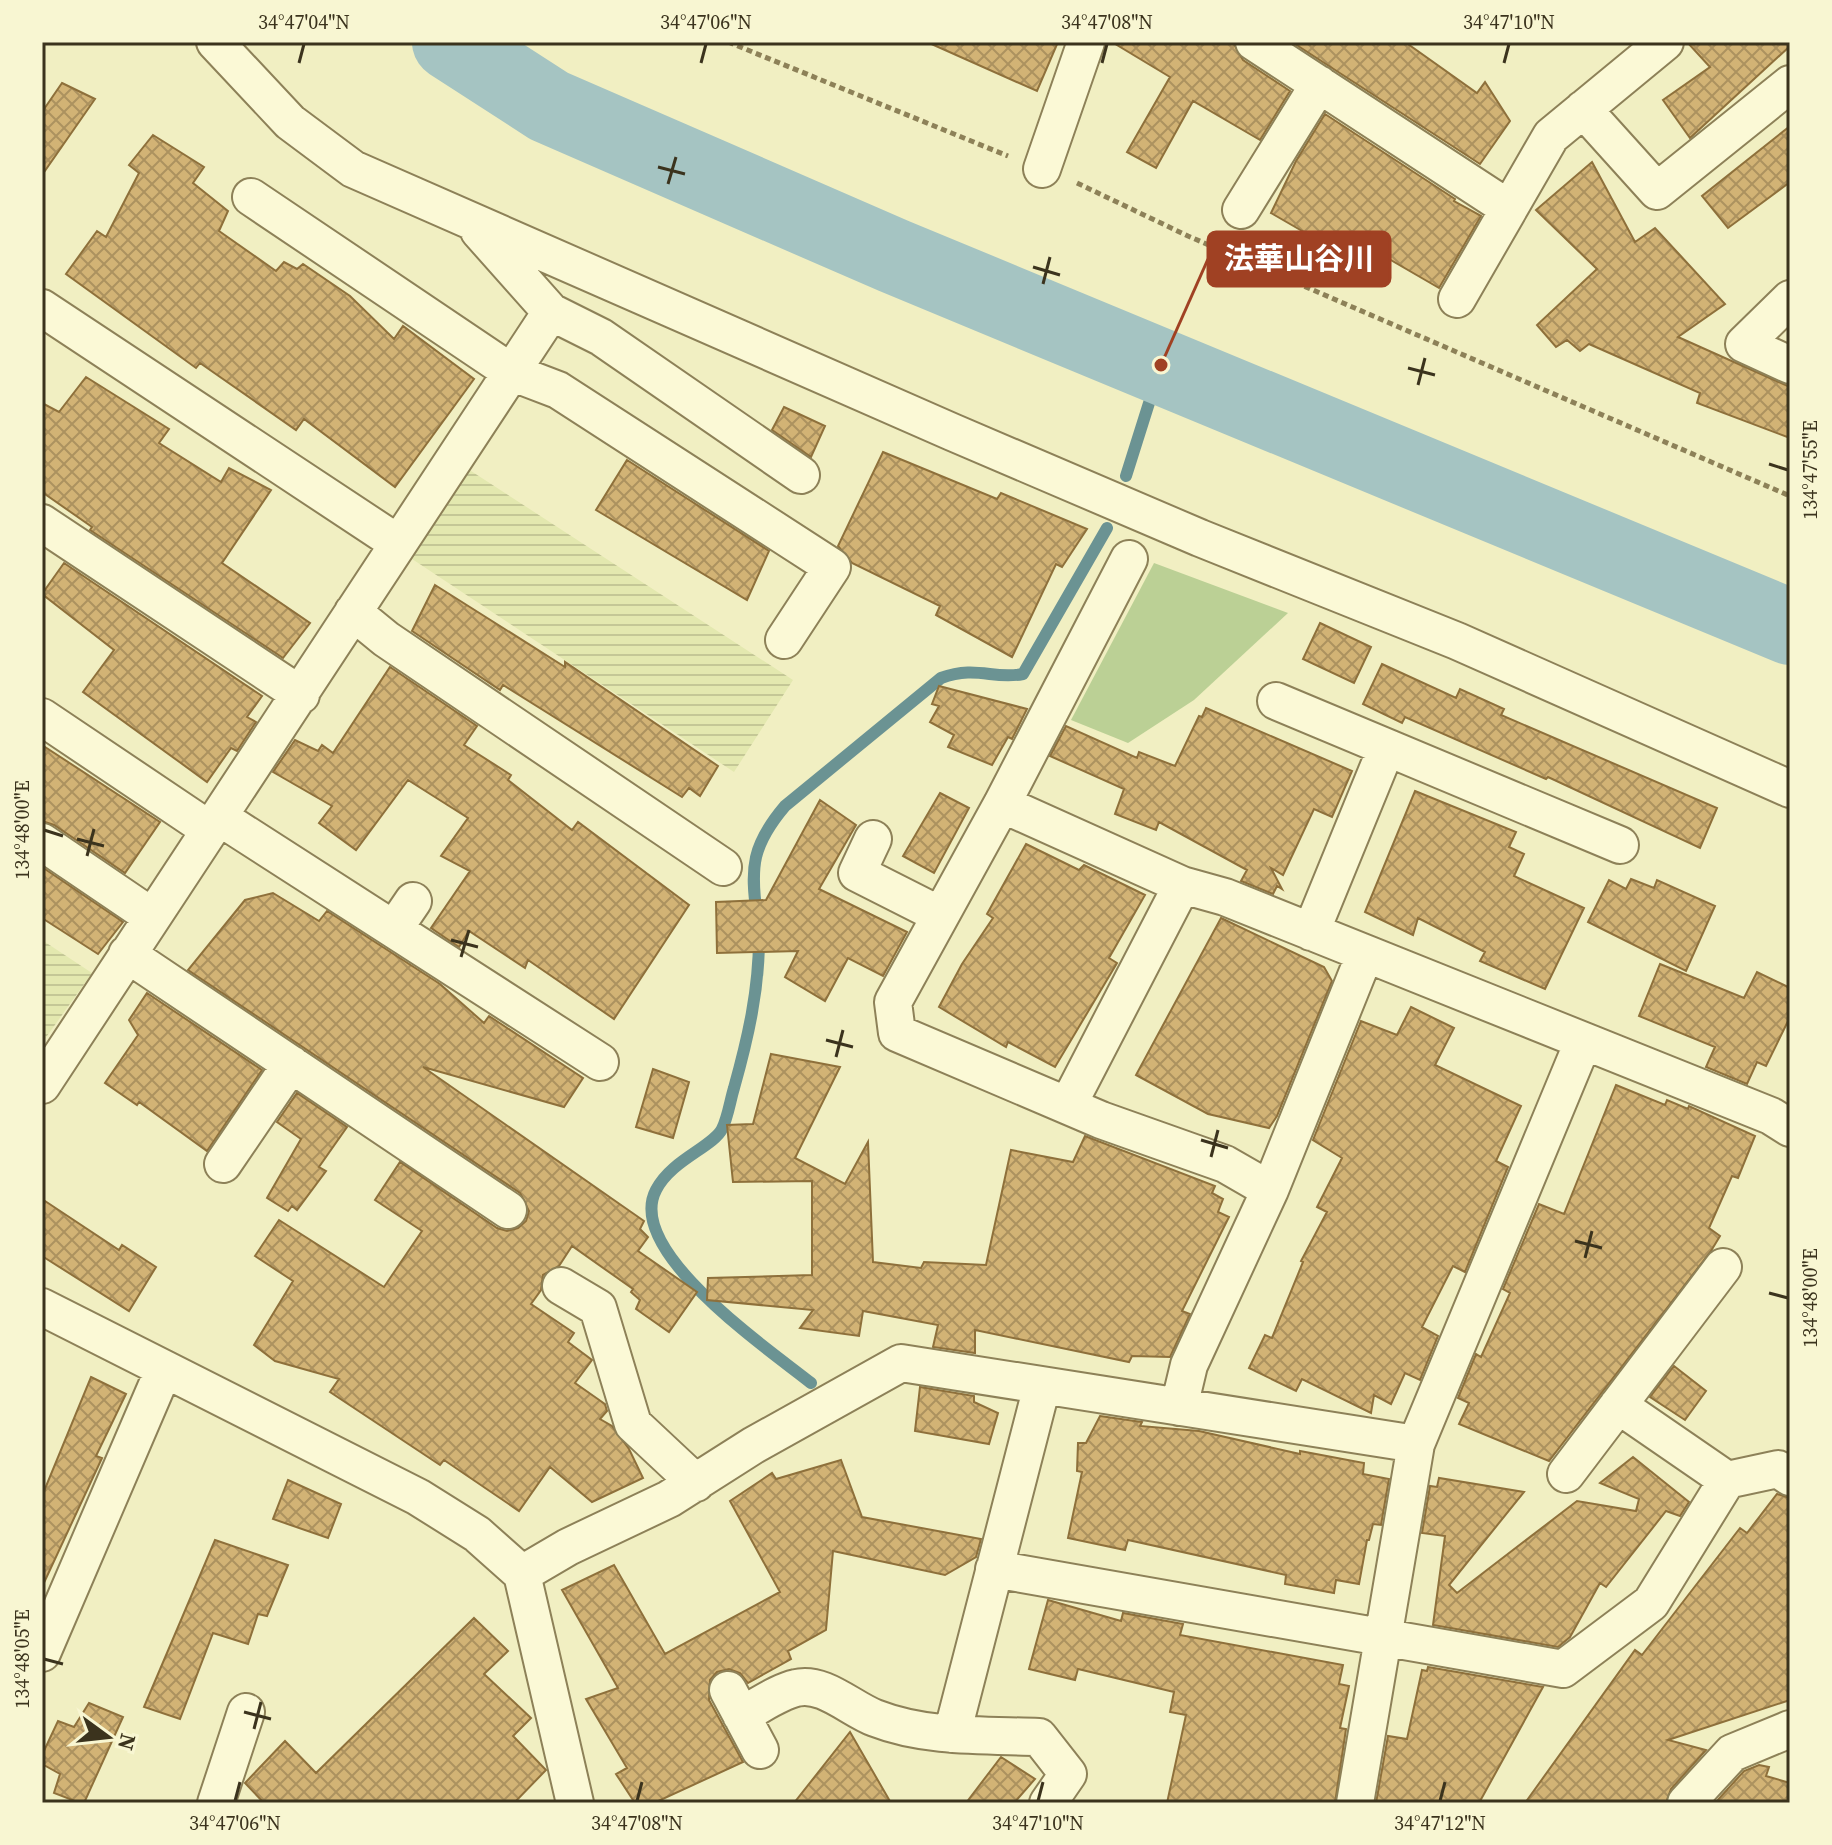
<svg xmlns="http://www.w3.org/2000/svg" width="1832" height="1845" font-family="'Source Serif 4','Noto Sans JP',serif">
<style>
.farmland{fill:url(#farmland-rules)}
.green{fill:#bbd095}
.lines{fill:none;stroke-linecap:round;stroke-linejoin:round}
.stream{stroke:#6b9393;stroke-width:12}
.river{stroke:#a5c4c2;stroke-width:76}
.building{fill:url(#building-cross-hatch);stroke:#8e703b;stroke-width:2}
.street-casing{stroke:#8d8158;stroke-width:40}
.path{stroke:#8d8158;stroke-width:5;stroke-dasharray:6 4;stroke-linecap:butt}
.street{stroke:#fbf9d6;stroke-width:36}
.ticks{fill:none;stroke:#3b331d;stroke-width:3}
.leader{fill:none;stroke:#a04123;stroke-width:3}
.callout-dot{fill:#a04123;stroke:#f8f6d2;stroke-width:3}
.callout{fill:#a04123;stroke:#a04123;stroke-width:3}
.callout-label{font-size:30px;text-anchor:middle;font-weight:bold;fill:#fff}
.neatline{fill:none;stroke:#3b331d;stroke-width:3}
.ticks-label{font-size:20px;text-anchor:middle;fill:#3b331d}
</style>
<defs>
<pattern id="farmland-rules" width="6" height="5" patternUnits="userSpaceOnUse" patternTransform="scale(2)"><rect width="6" height="5" fill="#e3e8af"/><path d="M0 2.5h6" fill="none" stroke="#c4c796"/></pattern>
<pattern id="building-cross-hatch" width="8" height="8" patternUnits="userSpaceOnUse" patternTransform="scale(2)"><rect width="8" height="8" fill="#d2b375"/><path d="M0 0l8 8M0 8l8-8" fill="none" stroke="#ac925f"/></pattern>
</defs>
<rect width="100%" height="100%" fill="#f1efc2"/>
<!-- farmland -->
<path class="farmland" d="M468,469L793,680L734,772L406,555Z
M42,940L92,973L42,1043Z"/>
<!-- green -->
<path class="green" d="M1154,563L1288,613L1194,700L1128,743L1071,720Z"/>
<g class="lines">
<!-- stream -->
<path class="stream" d="M1126,476L1161,365
M757,916C750,867 752,845 785,806L941,678C977,665 993,680 1023,674L1107,528
M759,938C759,990 748,1038 734,1088C730,1101 728,1117 722,1129C713,1147 671,1160 656,1190C624,1251 770,1350 811,1383"/>
<!-- river -->
<path class="river" d="M450,42L549,106L894,256L1790,627"/>
</g>
<!-- building -->
<path class="building" d="M927,42H1058L1037,91Z
M1112,42H1233L1243,60L1290,91L1260,140L1193,101L1156,168L1127,152L1170,77Z
M1292,42H1405L1477,93L1485,82L1510,121L1480,164Z
M1687,42H1790V46L1690,138L1663,100L1710,67Z
M62,83L95,99L42,175V112Z
M1325,114L1455,199L1454,201L1481,216L1439,288L1382,255L1373,270L1319,235L1316,239L1271,213L1296,161Z
M1790,126V182L1728,228L1702,196Z
M153,135L204,167L193,183L228,211L219,231L276,271L284,262L297,269L303,264L350,296L394,339L403,326L474,379L395,487L304,419L296,430L200,363L196,368L66,274L97,231L106,237L139,173L129,165Z
M1592,162L1635,242L1655,228L1725,304L1678,337L1790,387V438L1697,403L1700,393L1589,344L1580,351L1567,340L1556,347L1537,325L1597,269L1536,210Z
M86,377L169,429L159,443L221,482L229,468L271,490L222,563L310,623L283,658L90,530L92,527L42,492V403L59,412Z
M784,407L825,426L811,457L772,430Z
M883,452L997,499L1001,493L1087,529L1062,567L1056,564L1012,657L936,615L940,606L852,563L838,546Z
M627,460L769,551L747,600L596,510Z
M64,563L262,696L247,717L256,722L237,751L231,748L207,782L83,692L114,650L42,594Z
M435,585L565,667V662L718,766L700,796L689,788L682,797L503,685L500,690L412,631Z
M1320,623L1371,647L1354,683L1303,659Z
M1382,664L1456,698L1460,689L1504,709L1501,715L1717,808L1700,848L1548,777L1546,779L1405,717L1402,723L1363,704Z
M390,667L477,726L464,745L511,775L508,780L572,830L578,822L689,905L614,1019L528,960L525,968L469,931L459,947L431,928L470,871L441,856L468,818L408,780L356,850L319,823L332,806L273,772L295,740L318,751L322,745L333,753Z
M939,686L1027,709L1012,739L1008,737L992,765L948,747L954,735L930,722L939,706L932,704Z
M1206,708L1352,771L1332,817L1314,809L1283,875L1271,868L1282,889L1277,886L1273,894L1241,881L1247,870L1159,822L1156,830L1115,814L1124,789L1050,756L1066,726L1137,758L1139,752L1175,766L1199,716L1202,717Z
M42,745L160,822L125,873L54,825L42,821Z
M1415,791L1516,832L1509,847L1524,854L1514,876L1584,908L1545,989L1480,961L1485,952L1418,918L1413,935L1365,912Z
M940,793L969,808L934,873L903,856Z
M820,800L856,825L819,889L907,932L883,976L848,958L825,1001L785,977L798,951L717,953L716,902L766,900Z
M1026,844L1079,870L1084,865L1145,895L1109,958L1117,963L1055,1067L1008,1042L1006,1047L939,1007L962,964L993,918L987,914Z
M42,867L123,922L98,954L42,918Z
M1631,879L1654,888L1657,880L1715,906L1686,971L1588,922L1609,880L1626,889Z
M273,893L319,921L327,911L440,984L484,1023L489,1016L583,1078L564,1107L423,1067L644,1221L640,1229L648,1237L638,1251L697,1292L669,1332L636,1309L640,1300L631,1292L633,1289L572,1246L559,1266L543,1275L541,1290L531,1304L574,1333L568,1342L592,1360L575,1383L605,1404L607,1411L600,1419L612,1426L629,1449L643,1478L592,1502L550,1467L519,1511L444,1460L440,1465L330,1392L339,1379L275,1361L254,1345L293,1281L255,1256L279,1220L384,1287L422,1231L375,1200L400,1162L497,1228L507,1231L518,1228L526,1221L529,1211L520,1193L188,970L245,900Z
M1221,918L1324,967L1332,981L1277,1116L1269,1128L1208,1114L1136,1075Z
M1660,964L1744,998L1757,972L1790,988V1017L1766,1066L1757,1062L1747,1084L1706,1067L1715,1047L1639,1016Z
M147,993L262,1070L207,1151L139,1102L137,1105L105,1083L138,1035L129,1020Z
M1411,1007L1454,1028L1435,1065L1521,1106L1496,1161L1508,1167L1465,1272L1453,1266L1422,1327L1438,1336L1420,1380L1405,1373L1391,1404L1374,1395L1371,1413L1302,1379L1296,1391L1249,1368L1265,1335L1272,1338L1303,1262L1301,1261L1327,1212L1317,1207L1342,1158L1313,1140L1361,1021L1397,1035Z
M771,1054L840,1067L795,1158L845,1184L868,1142L873,1262L921,1268L924,1262L986,1265L1011,1150L1073,1162L1085,1136L1215,1186L1212,1193L1223,1199L1218,1212L1229,1217L1182,1311L1190,1314L1170,1357L1132,1356L1129,1362L975,1330V1353L933,1347L938,1325L863,1311L859,1336L800,1328L813,1310L707,1300L708,1278L812,1275V1181L733,1182L727,1125L753,1124Z
M653,1069L689,1082L673,1138L636,1127Z
M1616,1085L1665,1105L1667,1100L1688,1109L1689,1106L1755,1136L1738,1178L1732,1176L1709,1228L1720,1236L1711,1251L1549,1461L1459,1424L1469,1403L1458,1398L1476,1354L1481,1357L1510,1293L1503,1289L1539,1204L1564,1214Z
M297,1093L347,1127L319,1167L326,1171L297,1210L292,1206L288,1211L267,1198L301,1139L277,1122Z
M42,1199L119,1250L122,1245L156,1267L129,1311L42,1256Z
M1674,1366L1706,1391L1685,1420L1650,1397Z
M91,1377L126,1394L96,1456L102,1458L42,1587V1496Z
M920,1387L974,1396V1402L998,1413L989,1444L915,1431Z
M1100,1416L1142,1422L1140,1426L1199,1431L1300,1454V1451L1364,1463L1363,1474L1389,1479L1381,1525L1373,1524L1369,1540H1367L1359,1584L1336,1580L1334,1593L1285,1584L1286,1575L1128,1540L1125,1550L1068,1538L1082,1472L1077,1471L1078,1443H1086Z
M1633,1457L1689,1502L1680,1516L1666,1511L1606,1587L1600,1583L1570,1637L1558,1647L1433,1625L1445,1536L1422,1533L1430,1486L1437,1487L1439,1478L1524,1492L1449,1585L1457,1593L1577,1501L1636,1511L1639,1499L1600,1483Z
M841,1460L862,1517L981,1539L976,1557L945,1575L833,1551L826,1630L788,1651L791,1659L748,1683L740,1673L729,1669L717,1672L710,1680L709,1700L743,1762L654,1803H635L616,1774L627,1768L586,1699L618,1688L562,1590L614,1565L665,1654L780,1592L730,1501L772,1473L776,1479Z
M288,1480L341,1504L328,1538L273,1519Z
M1777,1494L1790,1498V1700L1668,1740L1706,1750L1671,1789L1666,1803H1525L1635,1650L1642,1655L1740,1528L1747,1533Z
M215,1540L288,1565L267,1616L258,1614L248,1644L213,1633L180,1719L144,1707Z
M1048,1600L1121,1621L1123,1613L1183,1624L1180,1635L1343,1665L1339,1684L1349,1686L1340,1728L1346,1729L1335,1803H1167L1186,1715L1170,1712L1174,1692L1078,1669L1075,1680L1029,1669Z
M474,1618L508,1651L484,1674L531,1718L513,1736L546,1770L514,1803H264L245,1783L285,1741L316,1773Z
M1428,1667L1543,1687L1479,1803H1376L1388,1736L1407,1739L1422,1670L1427,1671Z
M89,1703L123,1717L84,1803H80L54,1793L60,1774L42,1764V1755L58,1721L74,1727Z
M850,1732L891,1803H794Z
M1001,1757L1035,1779L1014,1803H966Z
M1759,1765L1769,1767L1766,1776L1790,1783V1803H1715L1744,1771Z"/>
<g class="lines">
<defs>
<path id="street" d="M215,42L290,122L353,169L952,432L1200,538L1457,641L1790,789
M1254,42L1508,208
M1583,109L1657,191L1790,84
M1042,169L1086,42
M251,197L511,372L558,390L832,567L784,640
M1241,210L1319,84
M1457,299L1551,136L1665,42
M1790,299L1744,344L1790,365
M42,308L396,542
M551,312L601,337L801,475
M42,523L301,695
M1129,559L1002,804L893,1002L897,1033L1101,1120L1225,1164L1270,1190
M353,612L386,639L723,867
M1276,701L1620,845
M42,717L210,830
M1002,804L1182,885L1225,897L1771,1116L1790,1128
M219,817L600,1062
M873,839L857,873L940,915
M42,842L151,916
M394,929L413,901
M1311,932L1386,749
M127,954L508,1210
M42,1085L551,312L479,231
M1068,1105L1182,885
M223,1164L291,1064
M561,1286L598,1308L633,1424L696,1483
M42,1307L418,1497L477,1534L522,1574L575,1803
M1618,1405L1727,1480
M1179,1407L1189,1365L1270,1190L1365,954
M1416,1444L1583,1042
M1566,1474L1723,1267
M994,1569L1563,1669L1651,1603L1727,1480L1778,1469L1790,1477
M522,1574L568,1547L669,1499L754,1445L901,1363L1416,1444L1355,1803
M42,1653L164,1369
M728,1690L760,1750
M741,1715C758,1707 778,1692 796,1688C823,1681 851,1709 875,1718C926,1738 985,1735 1039,1737L1068,1774L1048,1803
M952,1734L1042,1386
M216,1803L246,1712
M1686,1803L1732,1753L1790,1729"/>
</defs>
<!-- street casing -->
<use href="#street" class="street-casing"/>
<!-- path -->
<path class="path" d="M728,42L1008,156
M1077,183L1188,236L1790,496"/>
<!-- street -->
<use href="#street" class="street"/>
</g>
<!-- ticks -->
<path class="ticks" d="M299,63L304,44M701,63L706,44M1102,63L1107,44M1504,63L1509,44M658,167L685,174M668,184L676,157M1033,267L1060,275M1043,284L1050,257M1408,368L1435,375M1418,385L1425,358M1769,464L1788,470M44,830L63,836M77,839L104,846M87,856L94,829M451,940L478,947M461,957L469,930M826,1040L853,1047M836,1057L843,1030M1201,1140L1228,1148M1211,1157L1218,1130M1575,1241L1602,1248M1585,1258L1592,1231M1769,1293L1788,1298M44,1659L63,1664M244,1712L271,1719M254,1729L261,1702M235,1801L240,1782M637,1801L642,1782M1038,1801L1043,1782M1440,1801L1445,1782"/>
<!-- callouts -->
<path class="leader" d="M1161 365L1208 259"/>
<circle class="callout-dot" cx="1161" cy="365" r="8"/>
<rect class="callout" x="1208" y="232" width="182" height="54" rx="8"/>
<g class="callout-label">
<text x="1299" y="269">法華山谷川</text>
</g>
<!-- border -->
<rect width="1832" height="1845" fill="none" stroke="#f8f6d2" stroke-width="88"/>
<!-- north arrow -->
<g transform="translate(108 1737) rotate(105)" stroke="#f8f6d2" stroke-width="6" paint-order="stroke">
<path d="M0-6L14 30L0 20L-14 30Z" fill="#3b331d"/>
<text y="-12" font-size="22" font-weight="bold" text-anchor="middle" fill="#3b331d">N</text>
</g>
<rect x="44" y="44" width="1744" height="1757" class="neatline"/>
<g class="ticks-label">
<text x="304" y="29">34°47'04"N</text>
<text x="706" y="29">34°47'06"N</text>
<text x="1107" y="29">34°47'08"N</text>
<text x="1509" y="29">34°47'10"N</text>
<text transform="translate(1810 470) rotate(-90)" y="7">134°47'55"E</text>
<text transform="translate(22 830) rotate(-90)" y="7">134°48'00"E</text>
<text transform="translate(1810 1298) rotate(-90)" y="7">134°48'00"E</text>
<text transform="translate(22 1659) rotate(-90)" y="7">134°48'05"E</text>
<text x="235" y="1830">34°47'06"N</text>
<text x="637" y="1830">34°47'08"N</text>
<text x="1038" y="1830">34°47'10"N</text>
<text x="1440" y="1830">34°47'12"N</text>
</g>
</svg>
